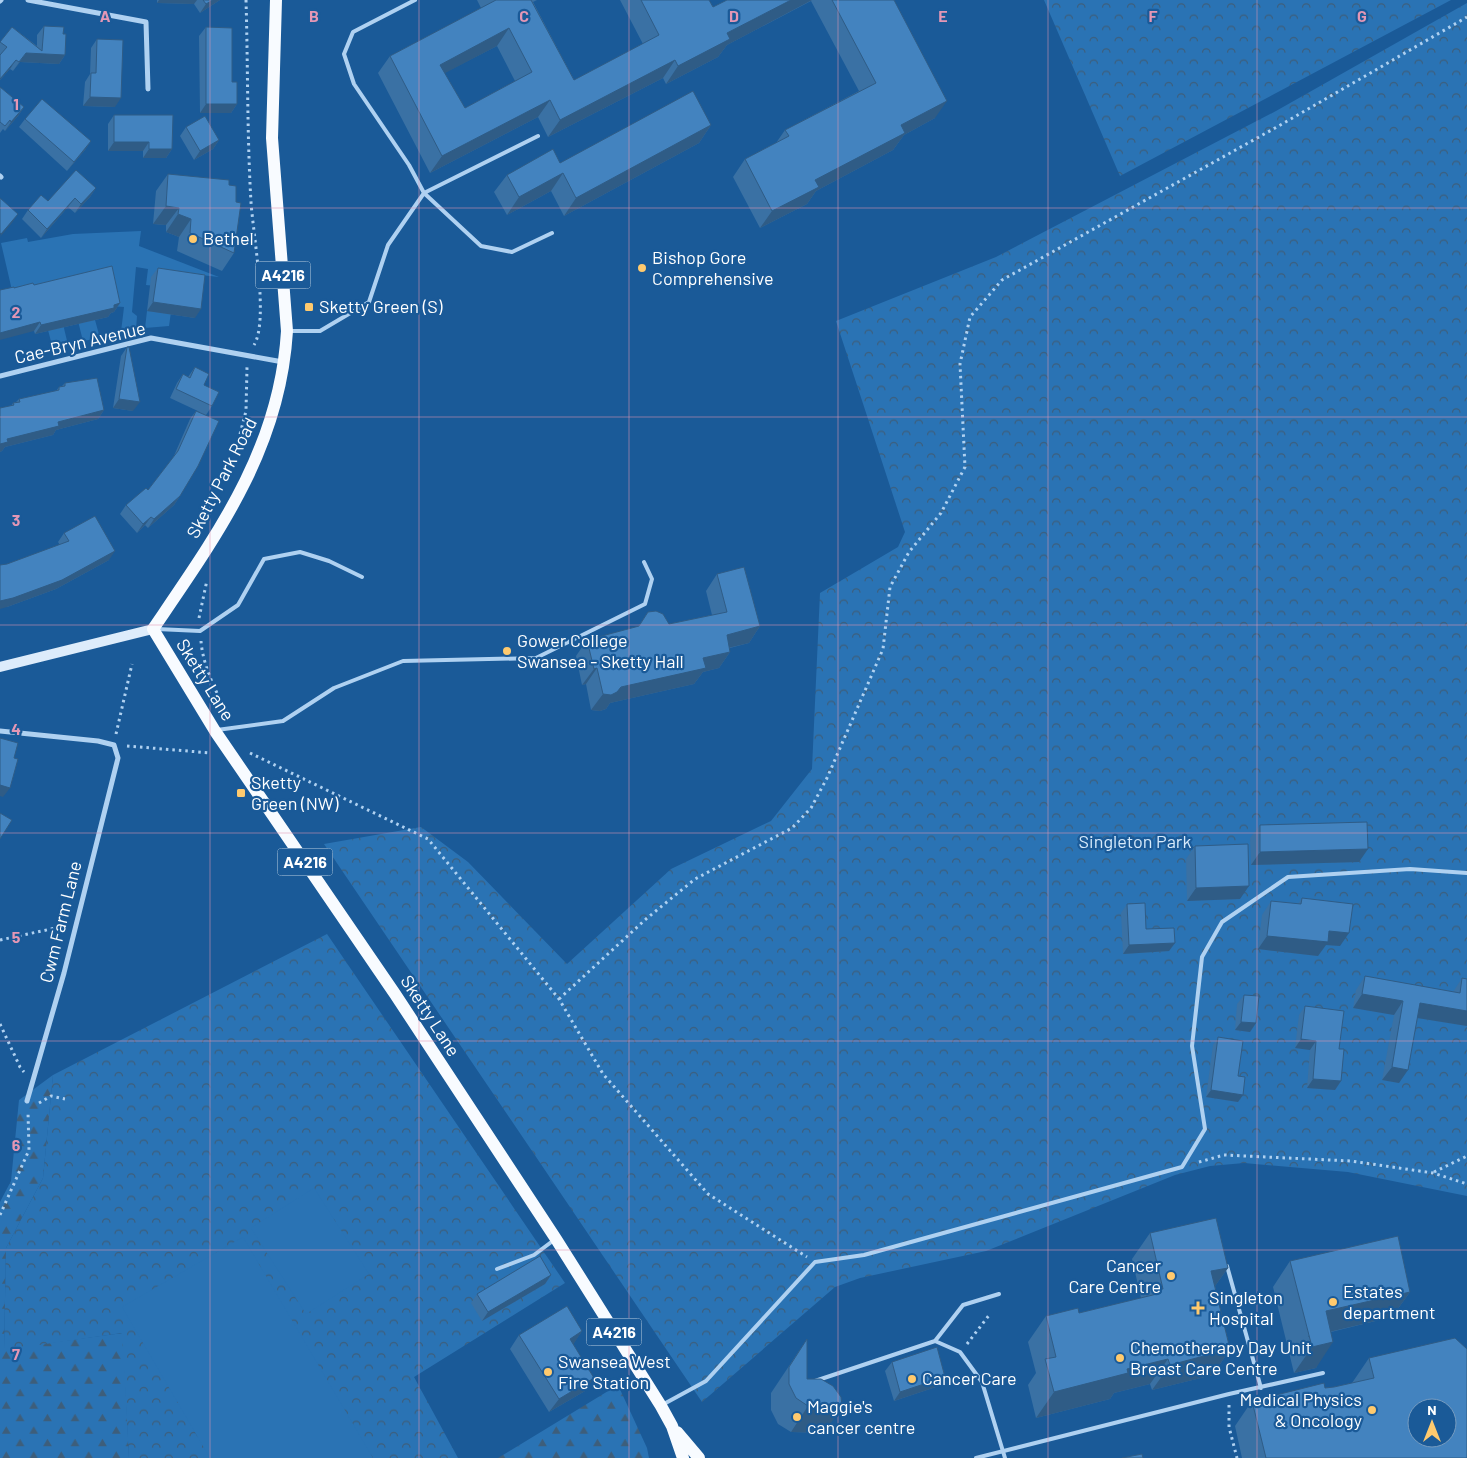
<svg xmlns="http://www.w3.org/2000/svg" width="1467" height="1458" font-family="Barlow,sans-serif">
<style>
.forest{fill:url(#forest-firs)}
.park{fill:url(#park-crowns)}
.garden{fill:#2a73b4}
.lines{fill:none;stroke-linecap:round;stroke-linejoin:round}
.path{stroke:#afd1f1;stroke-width:3;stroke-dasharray:2.5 4;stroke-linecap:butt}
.service{stroke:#afd1f1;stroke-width:4}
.minor{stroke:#afd1f1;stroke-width:5}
.secondary{stroke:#ddecfb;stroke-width:10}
.primary{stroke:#f8fbff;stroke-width:12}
.wall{fill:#3a71a4;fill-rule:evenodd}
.shaded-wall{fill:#2f5c86}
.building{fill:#4383bf;stroke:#2f5c86;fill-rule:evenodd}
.grid{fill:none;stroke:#e497b5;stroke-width:1;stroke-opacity:0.55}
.poi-dot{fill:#ffca6e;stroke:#1a5a98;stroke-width:2}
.labels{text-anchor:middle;stroke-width:4.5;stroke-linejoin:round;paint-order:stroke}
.shield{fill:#1a5a98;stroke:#bacee0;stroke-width:1}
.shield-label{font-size:16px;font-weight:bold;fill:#fff}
.poi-label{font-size:18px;fill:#fff;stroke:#1a5a98;text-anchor:start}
.street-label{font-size:18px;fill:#fff;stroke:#1a5a98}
.park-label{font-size:18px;fill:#d6eafb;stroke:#1a5a98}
.grid-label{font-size:16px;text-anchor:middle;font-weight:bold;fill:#e497b5;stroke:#1a5a98;stroke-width:4.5;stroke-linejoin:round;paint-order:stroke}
</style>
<defs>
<pattern id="forest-firs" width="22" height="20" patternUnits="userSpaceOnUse" patternTransform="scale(1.25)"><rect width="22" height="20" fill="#2a73b4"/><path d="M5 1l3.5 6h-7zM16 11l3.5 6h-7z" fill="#3d5e7b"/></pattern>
<pattern id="park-crowns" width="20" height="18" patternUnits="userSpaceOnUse" patternTransform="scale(1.25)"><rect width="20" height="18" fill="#2a73b4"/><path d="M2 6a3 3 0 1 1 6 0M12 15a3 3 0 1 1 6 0" fill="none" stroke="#3d5e7b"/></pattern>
</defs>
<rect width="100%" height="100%" fill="#1a5a98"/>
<!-- forest -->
<path class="forest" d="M53,1075L43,1178L6,1248L4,1349L123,1333L129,1458H0V1202L11,1181L19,1100Z
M618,1385L647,1448L649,1458H498Z"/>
<!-- park -->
<path class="park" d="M1044,0H1451L1120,176Z
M1467,3V1196L1348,1172L1244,1163L1210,1166L1175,1175L986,1251L860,1278L835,1287L702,1402L324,844L421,827L468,862L567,964L671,869L771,821L812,769L820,593L898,547L905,532L836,321L996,257L1276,111Z
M327,934L565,1283L414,1377L458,1458H129L122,1333L4,1350L6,1248L43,1178L53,1075Z"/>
<!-- garden -->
<path class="garden" d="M141,231L139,246L219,277L201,275L155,286L146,285L148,269L136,267L132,312L137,316L136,330L121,332L124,307L14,299L1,243L27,238L28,242L73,234Z
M147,311L171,312L169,326L145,328Z
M95,320L100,338L83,341L78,321Z
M63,324L68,345L53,349L48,330Z
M314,1188L369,1274L306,1314L251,1228Z
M243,1237L373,1458H210L122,1307Z"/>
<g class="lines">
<!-- path -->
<path class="path" d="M246,0C248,67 247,135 251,202C253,234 269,321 254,345
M247,442L239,438L246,411L247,367
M199,618L207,580
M201,641C203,667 217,695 230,717
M116,734L132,664
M127,746L211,753
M250,753L428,839L559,999L603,1074L708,1194L807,1257
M0,940L65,926
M559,999L646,919L695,879L792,828L811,808L827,778L883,649L890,587L909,552L941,513L965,467L960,364L970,317L1002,280L1284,123L1467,17
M0,1024L20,1067L24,1072
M39,1103L51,1096L65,1099
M1199,1162L1224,1155L1351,1161L1433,1173L1467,1184
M1434,1172L1467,1156
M0,1215L29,1150L28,1112
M967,1344L990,1314
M1229,1405V1427L1237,1458"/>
<!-- service -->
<path class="service" d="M538,136L424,193L481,246L512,252L552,233
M289,331H320L369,302L388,245L424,193L409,165L354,84L344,54L353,32L415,0
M157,629L200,631L238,605L264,559L300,552L329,561L362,577
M217,730L283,721L334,688L403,661L536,658L645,604L652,579L644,562
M1224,1266H1227L1261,1388
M497,1269L534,1255L554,1240
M935,1341L963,1305L999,1294
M815,1381L935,1341L960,1352L982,1382L1005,1458
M662,1405L706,1381L815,1262L864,1255L1182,1167L1205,1129L1192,1046L1202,957L1222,922L1288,877L1410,869L1467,873
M976,1458L1229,1394L1323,1373"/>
<!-- minor -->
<path class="minor" d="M28,0L146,22L148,89
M0,1L1,0
M0,176L1,177
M0,376L151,338L283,362
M0,731L98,741L114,745L118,758L64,973L27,1101"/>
<!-- secondary -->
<path class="secondary" d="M0,667L153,629"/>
<!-- primary -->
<path class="primary" d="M276,0L272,138L287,331C280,449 217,535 153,629L215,731L395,994L556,1239L661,1406L672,1426L683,1458
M677,1432L699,1458"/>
</g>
<!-- wall -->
<path class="wall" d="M157,0H220L200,13L194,4L157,3Z
M477,0H537L533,2L574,80L643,44L620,0H709L713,7L727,0H894L935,118L904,135L893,150L816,191L807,204L760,228L733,177L745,159L776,143L785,130L859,91L811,1L727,45L718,57L666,84L663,78L548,137L538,117L430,173L378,73L390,56L481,8ZM497,46L515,81L465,108L444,73Z
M44,26L63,34L65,55L59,64L20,62L13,71L10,69L0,80V42L12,27L37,46V35Z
M206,27L232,82L237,104L231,113H200L199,36Z
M97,39L115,107L83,106L85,82L90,74L91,48Z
M0,87L24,107L18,116L5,131L3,129L0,133Z
M114,115L172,149L166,158H143V151H108V124Z
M25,119L91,141L85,150L67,171L19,127Z
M711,125L699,143L564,216L551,191L507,215L494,192L507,175L560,163Z
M186,127L219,140L213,149L194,160L180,136Z
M168,174L229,185L234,253L222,271L177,251L179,237L166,232V225L153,224L156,191Z
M96,188L90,197L75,213L68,207L41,238L22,219L28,210L48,201Z
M158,268L195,318L147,311L151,277Z
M34,285L120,303L114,312L111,313L108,317L35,334L34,331L14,288Z
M127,347L133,411L113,408L121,356Z
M195,367L204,385L212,406L206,415L180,496L174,505L148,528L145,525L137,533L120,514L126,505L148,490L173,458L190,419L196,411L200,412L170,398L177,383L183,374L188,377Z
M65,383L104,410L98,419L56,430L53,435L5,447L2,451L0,452V408L11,406L13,403L16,402L19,399L56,391L59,387L62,386Z
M64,533L109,560L56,589L7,607V564L60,545L58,542Z
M717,574L760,626L749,643L730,648V652L719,668L703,672L694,684L610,703L606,709L600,711L591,710L586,684L582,685L576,656L587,640L638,627L648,612L669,624L712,615L706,591Z
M1260,825L1359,862L1251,865L1250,838Z
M1195,846L1240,899L1187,901L1186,859Z
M1302,898L1340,946L1326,945L1318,956L1258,949L1262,915L1271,901L1298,904Z
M1127,904L1146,929L1175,943L1169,951L1123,954L1121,913Z
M1365,976L1453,992L1462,978L1467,1026L1418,1018L1399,1083L1382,1080L1394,1015L1353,1008L1356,990Z
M1244,995L1256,1023L1250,1032L1235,1030L1237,1004Z
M1305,1006L1339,1049L1341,1081L1335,1090L1307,1088L1310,1050L1295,1048L1299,1015Z
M1218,1037L1238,1076L1243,1095L1238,1102L1206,1097L1213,1045Z
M1150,1233L1228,1268L1215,1286L1230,1349L1213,1375L1152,1390L1150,1384L1114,1393L1110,1399L1036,1418L1028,1385L1036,1373L1028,1342L1046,1316L1079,1313L1141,1298L1132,1259Z
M1290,1261L1410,1292L1392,1317L1331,1332L1316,1368L1294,1373L1273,1287Z
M551,1275L545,1284L482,1321L471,1303L477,1294Z
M582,1331L573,1344L585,1391L549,1412L510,1349L519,1335Z
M807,1339V1379L824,1433L791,1432L778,1424L771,1410V1393Z
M1369,1358L1467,1458H1242L1235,1426L1252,1401L1325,1388L1334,1387L1352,1383Z
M892,1362L945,1377L939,1386L894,1401L885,1371Z"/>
<!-- shaded-wall -->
<path class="shaded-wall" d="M159,0H197L194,4L157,3Z
M213,0H220L200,13L206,4Z
M791,0H812L727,45L718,57L666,84L678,66L727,33Z
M509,28L497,46L428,82L440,65Z
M26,53L65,55L59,64L20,62L13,71Z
M16,60L10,69L0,80V79Z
M675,60L663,78L548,137L560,120Z
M90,97L121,98L115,107L83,106Z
M550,100L538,117L430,173L442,156Z
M947,101L935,118L904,135L893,150L816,191L807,204L760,228L772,211L815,180L901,125Z
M206,104H237L231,113H200Z
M24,107L18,116L5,131L11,122Z
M711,125L699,143L564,216L576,198Z
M219,140L213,149L194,160L200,151Z
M91,141L85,150L67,171L74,162Z
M114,142H149L143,151H108Z
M149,149H172L166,158H143Z
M563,173L551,191L507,215L519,197Z
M96,188L90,197L75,213L81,204Z
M75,198L68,207L41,238L47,229Z
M166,206L179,208L166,225L153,224Z
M18,214L12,223L0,237L1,234Z
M178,214L191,219L179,237L166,232Z
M153,302L201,309L195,318L147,311Z
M120,303L114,312L111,313L108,317L35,334L41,325Z
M40,322L34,331L0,340V333Z
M119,399L140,402L133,411L113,408Z
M104,410L98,419L56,430L53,435L5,447L2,451L0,452V444L7,439L58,422Z
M180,496L174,505L148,528L154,519Z
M151,517L145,525L137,533L143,524Z
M115,551L109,560L56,589L7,607L0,609V601Z
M760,626L749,643L715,651L727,635Z
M730,652L719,668L703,672L694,684L610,703L606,709L600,711L591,710L603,694L703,658Z
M597,668L586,684L582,685L594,669Z
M0,785L10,788L3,797L0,796Z
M1368,849L1359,862L1251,865L1260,852Z
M1249,886L1240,899L1187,901L1196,888Z
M1329,931L1349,933L1340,946L1326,945L1318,956L1258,949L1267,936Z
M1175,943L1169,951L1123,954L1129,945Z
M1362,994L1403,1001L1394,1015L1353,1008Z
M1420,1003L1467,1011V1026L1411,1017Z
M1241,1022L1256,1023L1250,1032L1235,1030Z
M1301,1039L1316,1041L1310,1050L1295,1048Z
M1392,1067L1408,1070L1399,1083L1382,1080Z
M1313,1079L1341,1081L1335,1090L1307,1088Z
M1211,1090L1243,1095L1238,1102L1206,1097Z
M1228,1268L1210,1293L1211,1271Z
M551,1275L545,1284L482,1321L488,1312Z
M1410,1292L1392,1317L1308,1337L1326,1311Z
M582,1331L573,1345L570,1339Z
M1333,1342L1316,1368L1294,1373L1312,1347Z
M1230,1349L1213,1375L1152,1390L1170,1365Z
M1168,1359L1150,1384L1114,1393L1110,1399L1036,1418L1054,1392L1127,1369Z
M945,1377L939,1386L894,1401L900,1392Z
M594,1378L585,1391L549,1412L559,1399Z
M808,1406L842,1407L824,1433L791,1432Z"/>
<!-- building -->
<path class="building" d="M203,0H213L206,4Z
M496,0H531L574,80L659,35L641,0H709L713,7L727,0H791L727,33L730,39L678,66L675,60L560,120L550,100L442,156L390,56ZM509,28L532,72L465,108L440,65Z
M832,0H894L947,101L901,125L905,133L815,180L819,187L772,211L745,159L789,136L785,130L876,83Z
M44,26L64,27L63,34H66L65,55L26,53L19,62L16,60L0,79V55L7,47L0,42L12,27L42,51Z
M206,27L232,28V82H237V104H206Z
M97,39L123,40L121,98L90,97L91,73H96Z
M0,87L24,107L11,122L10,120L5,126L0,122Z
M693,91L711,125L576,198L563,173L519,197L507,175L553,149L560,163Z
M42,99L91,141L74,162L25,119Z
M114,115H173L172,149H149V142H114Z
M205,116L219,140L200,151L186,127Z
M76,170L96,188L81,204L75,198L47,229L28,210L41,195L48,201Z
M168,174L229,180V185L236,186V202L241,203L234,253L190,233L191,219L178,214L179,208L166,206Z
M0,198L18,214L1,234L0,233Z
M112,266L120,303L114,305V308L41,325L40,322L0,333V290L14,287V288L33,283L34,285Z
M158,268L205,275L201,309L153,302Z
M127,347H129L140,402L119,399Z
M195,367L209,374L204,385L219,392L212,406L176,389L183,374L190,378Z
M97,378L104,410L58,422L59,426L7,439L8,442L0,444V408L14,405L13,403L20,402L19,399L59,390V387L65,386V383Z
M196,411L219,421L198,466L180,496L154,519L151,517L143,524L126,505L146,488L148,490L178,451Z
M95,516L115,551L62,580L13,598L0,601V565L7,564L69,541L64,533Z
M744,567L760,626L727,635L730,652L703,658L706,668L621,687L617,692L611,695L603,694L597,668L594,669L587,640L639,626L648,612L656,611L663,614L669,624L727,612L717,574Z
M0,738L18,743L14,758L18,759L10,788L0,785Z
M0,813L12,820L0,839Z
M1367,822L1368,849L1260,852V825Z
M1248,844L1249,886L1196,888L1195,846Z
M1302,898L1353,904L1349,933L1329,931L1328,942L1267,936L1271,901L1301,904Z
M1145,903L1146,929L1174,928L1175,943L1129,945L1127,904Z
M1365,976L1460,993L1462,978L1467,979V1011L1420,1003L1408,1070L1392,1067L1403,1001L1362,994Z
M1244,995L1259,996L1256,1023L1241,1022Z
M1305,1006L1344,1011L1339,1049H1344L1341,1081L1313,1079L1316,1041L1301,1039Z
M1218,1037L1243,1041L1238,1076L1245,1077L1243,1095L1211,1090Z
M1216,1218L1228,1268L1211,1271L1230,1349L1170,1365L1168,1359L1127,1369L1128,1373L1054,1392L1045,1359L1056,1357L1046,1316L1078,1308L1079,1313L1161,1293L1160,1289H1163L1150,1233Z
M1398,1236L1410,1292L1326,1311L1333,1342L1312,1347L1290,1261Z
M540,1256L551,1275L488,1312L477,1294Z
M567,1306L582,1331L570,1339L594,1378L559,1399L519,1335Z
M1455,1338L1467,1349V1458H1266L1252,1401L1324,1383L1325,1388L1334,1387L1374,1378L1369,1358ZM1417,1408H1447V1438H1417Z
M807,1339V1379H821L833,1386L841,1397L842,1407L808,1406L796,1398L789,1384V1367Z
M937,1347L945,1377L900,1392L892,1362Z
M1142,1454L1143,1458H1122Z"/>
<!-- grid -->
<path class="grid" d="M210,0V1458M419,0V1458M629,0V1458M838,0V1458M1048,0V1458M1257,0V1458M0,208H1467M0,417H1467M0,625H1467M0,833H1467M0,1041H1467M0,1250H1467"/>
<!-- markers -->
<g class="poi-dot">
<circle cx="193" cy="239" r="5"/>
<circle cx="642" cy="268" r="5"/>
<rect x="304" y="302" width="10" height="10" rx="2.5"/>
<circle cx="507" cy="651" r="5"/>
<rect x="236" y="788" width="10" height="10" rx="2.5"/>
<circle cx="1171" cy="1276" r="5"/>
<circle cx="1333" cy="1302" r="5"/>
<path d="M1195.5 1300.5h5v5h5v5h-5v5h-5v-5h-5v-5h5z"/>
<circle cx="1120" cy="1358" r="5"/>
<circle cx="548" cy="1372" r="5"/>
<circle cx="912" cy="1379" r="5"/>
<circle cx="1372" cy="1410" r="5"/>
<circle cx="797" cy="1417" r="5"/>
</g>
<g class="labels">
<!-- shield labels -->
<g class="shield">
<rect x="255.5" y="261.5" width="55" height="27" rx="4"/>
<rect x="277.5" y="848.5" width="55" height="27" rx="4"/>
<rect x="586.5" y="1318.5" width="55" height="27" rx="4"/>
</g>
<g class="shield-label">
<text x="283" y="281">A4216</text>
<text x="305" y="868">A4216</text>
<text x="614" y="1338">A4216</text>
</g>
<!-- poi labels -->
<g class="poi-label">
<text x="203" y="245">Bethel</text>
<text x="652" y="264">Bishop Gore<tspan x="652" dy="21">Comprehensive</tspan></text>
<text x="319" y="313">Sketty Green (S)</text>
<text x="517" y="647">Gower College<tspan x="517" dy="21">Swansea - Sketty Hall</tspan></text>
<text x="251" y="789">Sketty<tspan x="251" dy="21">Green (NW)</tspan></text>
<text x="1161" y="1272" text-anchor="end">Cancer<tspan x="1161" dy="21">Care Centre</tspan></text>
<text x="1343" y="1298">Estates<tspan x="1343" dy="21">department</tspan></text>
<text x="1209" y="1304">Singleton<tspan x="1209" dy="21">Hospital</tspan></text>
<text x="1130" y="1354">Chemotherapy Day Unit<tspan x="1130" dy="21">Breast Care Centre</tspan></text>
<text x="558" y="1368">Swansea West<tspan x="558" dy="21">Fire Station</tspan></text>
<text x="922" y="1385">Cancer Care</text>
<text x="1362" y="1406" text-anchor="end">Medical Physics<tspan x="1362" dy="21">&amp; Oncology</tspan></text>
<text x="807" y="1413">Maggie's<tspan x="807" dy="21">cancer centre</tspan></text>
</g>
<!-- street labels -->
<g class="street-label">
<text transform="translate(80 343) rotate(-13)" y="6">Cae-Bryn Avenue</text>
<text transform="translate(222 478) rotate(-63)" y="6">Sketty Park Road</text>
<text transform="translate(205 680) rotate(58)" y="6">Sketty Lane</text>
<text transform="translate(61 922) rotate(-76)" y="6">Cwm Farm Lane</text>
<text transform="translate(430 1016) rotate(57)" y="6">Sketty Lane</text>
</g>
<!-- park labels -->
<g class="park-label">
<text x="1135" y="848">Singleton Park</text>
</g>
</g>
<g class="grid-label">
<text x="105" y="22">A</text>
<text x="314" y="22">B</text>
<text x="524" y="22">C</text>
<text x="734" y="22">D</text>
<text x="943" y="22">E</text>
<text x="1153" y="22">F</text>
<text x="1362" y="22">G</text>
<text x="16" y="110">1</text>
<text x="16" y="318">2</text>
<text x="16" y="526">3</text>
<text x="16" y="735">4</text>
<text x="16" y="943">5</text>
<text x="16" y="1151">6</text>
<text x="16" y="1360">7</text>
</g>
<!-- north arrow -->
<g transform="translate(1432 1423)"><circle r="24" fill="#1a5a98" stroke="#769cc1"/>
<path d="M0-4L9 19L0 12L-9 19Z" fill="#ffca6e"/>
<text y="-8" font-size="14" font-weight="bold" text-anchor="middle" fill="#ffffff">N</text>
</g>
</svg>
